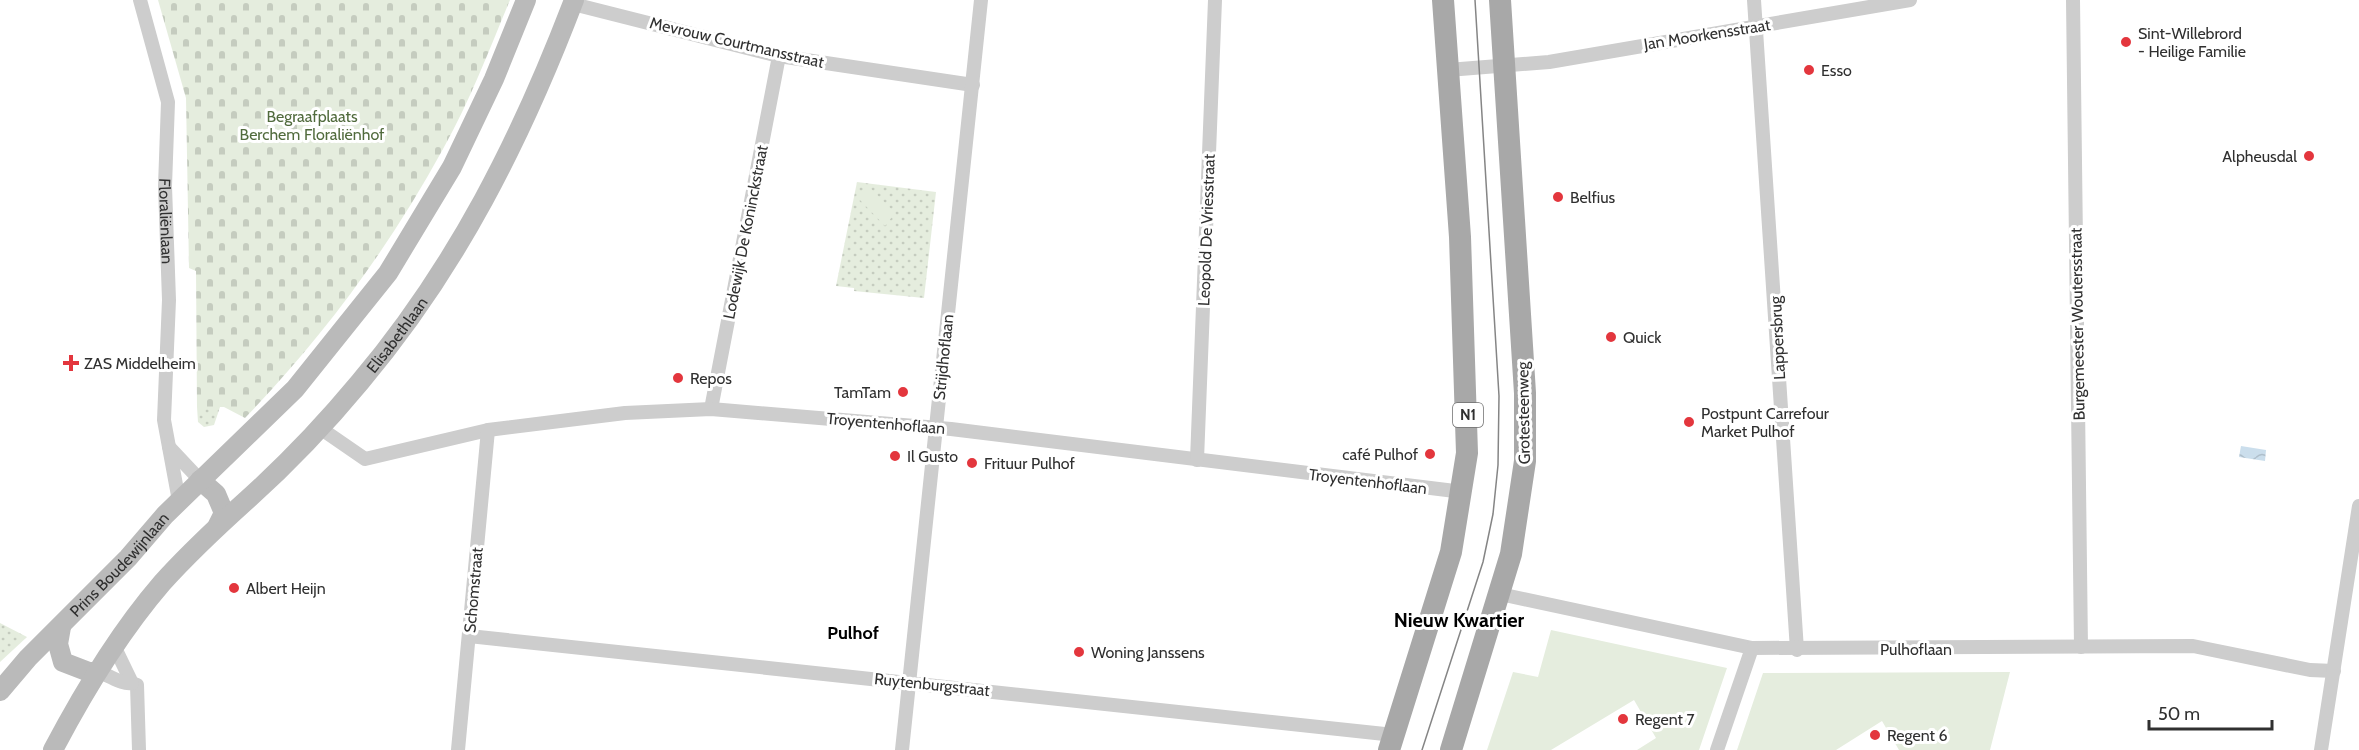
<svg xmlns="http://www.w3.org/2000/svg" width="2359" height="750" font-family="Cabin,sans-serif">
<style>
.grass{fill:url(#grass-dots)}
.cemetery{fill:url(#cemetery-stones)}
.garden{fill:#e5edde}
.water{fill:url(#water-waves)}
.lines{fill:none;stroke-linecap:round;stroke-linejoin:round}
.minor{stroke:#cdcdcd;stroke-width:14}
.secondary{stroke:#bababa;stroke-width:20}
.primary{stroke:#a8a8a8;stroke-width:22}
.tram{stroke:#858585;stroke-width:1.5}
.poi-dot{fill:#e3363d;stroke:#fff;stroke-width:2}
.labels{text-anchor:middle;stroke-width:6;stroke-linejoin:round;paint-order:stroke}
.shield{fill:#fff;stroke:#6e6e6e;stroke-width:1.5}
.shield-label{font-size:15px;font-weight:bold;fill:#303030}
.poi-label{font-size:16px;fill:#303030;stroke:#fff;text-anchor:start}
.street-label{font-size:16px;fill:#303030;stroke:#fff}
.park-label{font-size:16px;fill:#516b3d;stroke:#fff}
.neighbourhood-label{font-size:18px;font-weight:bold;fill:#000;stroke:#fff}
.quarter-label{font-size:20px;font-weight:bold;fill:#000;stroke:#fff}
</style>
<defs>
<pattern id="grass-dots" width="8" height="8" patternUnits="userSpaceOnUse" patternTransform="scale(1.5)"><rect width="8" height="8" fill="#e5edde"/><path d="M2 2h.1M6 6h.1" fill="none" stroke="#c5ccbf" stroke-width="1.8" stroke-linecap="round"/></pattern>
<pattern id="cemetery-stones" width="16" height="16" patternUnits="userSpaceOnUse" patternTransform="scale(1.5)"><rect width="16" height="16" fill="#e5edde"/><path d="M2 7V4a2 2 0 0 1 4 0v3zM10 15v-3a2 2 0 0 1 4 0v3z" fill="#c5ccbf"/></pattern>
<pattern id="water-waves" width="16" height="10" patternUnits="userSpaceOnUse" patternTransform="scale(1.5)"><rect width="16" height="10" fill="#cbdeec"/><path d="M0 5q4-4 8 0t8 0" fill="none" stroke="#afbfcb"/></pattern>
</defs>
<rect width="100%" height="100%" fill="#fff"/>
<!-- grass -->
<path class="grass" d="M857,182L936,192L924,298L854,291V288L836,286Z
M197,407H220L214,425L204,427L198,422Z
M0,623L27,637L0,662Z"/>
<!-- cemetery -->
<path class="cemetery" d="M158,0H510C489,50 470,101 443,149C389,248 323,337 245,418L224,407H197L196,271L189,268L186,98Z"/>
<!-- garden -->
<path class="garden" d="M870,188L895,213L885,226L859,199Z
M1551,630L1727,668L1699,750H1637L1656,738L1634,700L1551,750H1487L1513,672L1538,677Z
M2010,672L1990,750H1899L1882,721L1836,750H1737L1763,673Z"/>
<!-- water -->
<path class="water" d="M2241,446L2266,450L2265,461L2239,457Z"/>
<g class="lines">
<!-- minor -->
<g class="minor">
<path id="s1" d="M140,0L168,102L165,186L169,300L164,420L179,501"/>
<path d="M1754,0L1797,650"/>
<path d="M2073,0L2081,647"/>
<path d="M573,4L779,56L973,85"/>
<path d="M1448,70L1549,62L1910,0"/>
<path d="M711,409L779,56"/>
<path d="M320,428L365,459L488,430L625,413L711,409L951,429L1463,492"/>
<path d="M169,447L200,480"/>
<path d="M1197,460L1215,0"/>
<path d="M1500,594L1752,648L2193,646L2310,670L2334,671"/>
<path d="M469,636L1394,735"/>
<path d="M115,642L117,652L132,683L137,685L139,750"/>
<path d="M97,672C109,674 120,685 132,683"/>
<path d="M458,750L488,430"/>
<path d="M902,750L981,0"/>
<path d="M1717,750L1752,648"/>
<path d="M2321,750L2359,506"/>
</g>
<!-- secondary -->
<g class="secondary">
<path d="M200,480L216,494L224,513L218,525"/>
<path d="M61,627L58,644L63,662L89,672H97"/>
<path id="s2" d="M0,691L28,658L128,558L165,515L295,389L388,273L452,167L494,79L526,0"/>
<path id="s3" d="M53,750C84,691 118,634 162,583C189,553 218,526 248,499C288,463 326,423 360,382C457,267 521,139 574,0"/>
</g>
<!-- primary -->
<path class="primary" d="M1389,750L1451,552L1467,453L1460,237L1443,0
M1451,750L1511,554L1525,461V393L1500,0"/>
<!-- tram -->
<path class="tram" d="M1422,750L1483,562L1493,514L1498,465L1499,396L1475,0"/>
</g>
<!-- markers -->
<g class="poi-dot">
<circle cx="2126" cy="42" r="6"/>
<circle cx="1809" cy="70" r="6"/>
<circle cx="2309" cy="156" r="6"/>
<circle cx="1558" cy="197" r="6"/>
<circle cx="1611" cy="337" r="6"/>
<path d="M68 354h6v6h6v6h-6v6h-6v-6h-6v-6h6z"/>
<circle cx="678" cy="378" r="6"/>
<circle cx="903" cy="392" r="6"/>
<circle cx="1689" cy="422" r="6"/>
<circle cx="1430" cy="454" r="6"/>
<circle cx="895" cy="456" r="6"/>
<circle cx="972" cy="463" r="6"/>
<circle cx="234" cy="588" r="6"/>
<circle cx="1079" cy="652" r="6"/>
<circle cx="1623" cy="719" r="6"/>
<circle cx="1875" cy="735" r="6"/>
</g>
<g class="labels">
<!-- shield labels -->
<rect class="shield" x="1453" y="403" width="30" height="24" rx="4.5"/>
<g class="shield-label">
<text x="1468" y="420">N1</text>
</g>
<!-- poi labels -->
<g class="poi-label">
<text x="2138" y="39">Sint-Willebrord<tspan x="2138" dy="18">- Heilige Familie</tspan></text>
<text x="1821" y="76">Esso</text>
<text x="2297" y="162" text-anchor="end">Alpheusdal</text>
<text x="1570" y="203">Belfius</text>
<text x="1623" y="343">Quick</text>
<text x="84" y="369">ZAS Middelheim</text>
<text x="690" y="384">Repos</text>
<text x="891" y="398" text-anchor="end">TamTam</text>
<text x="1701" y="419">Postpunt Carrefour<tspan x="1701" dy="18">Market Pulhof</tspan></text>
<text x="1418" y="460" text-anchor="end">café Pulhof</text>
<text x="907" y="462">Il Gusto</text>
<text x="984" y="469">Frituur Pulhof</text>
<text x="246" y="594">Albert Heijn</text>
<text x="1091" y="658">Woning Janssens</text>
<text x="1635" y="725">Regent 7</text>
<text x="1887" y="741">Regent 6</text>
</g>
<!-- street labels -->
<g class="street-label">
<text transform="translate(1707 34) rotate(-9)" y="6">Jan Moorkensstraat</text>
<text transform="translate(737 42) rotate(13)" y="6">Mevrouw Courtmansstraat</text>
<text dy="6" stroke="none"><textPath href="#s1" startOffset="225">Floraliënlaan</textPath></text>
<text transform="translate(1206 230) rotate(-88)" y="6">Leopold De Vriesstraat</text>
<text transform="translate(745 232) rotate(-79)" y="6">Lodewijk De Koninckstraat</text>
<text transform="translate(2077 324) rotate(-91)" y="6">Burgemeester Woutersstraat</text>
<text dy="6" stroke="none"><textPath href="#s3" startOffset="542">Elisabethlaan</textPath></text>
<text transform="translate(1777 338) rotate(-93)" y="6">Lappersbrug</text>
<text transform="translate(943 357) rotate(-84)" y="6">Strijdhoflaan</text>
<text transform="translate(1523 413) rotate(-91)" y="6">Grotesteenweg</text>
<text transform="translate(886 423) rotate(5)" y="6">Troyentenhoflaan</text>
<text transform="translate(1368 481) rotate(7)" y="6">Troyentenhoflaan</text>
<text dy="6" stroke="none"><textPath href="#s2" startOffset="174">Prins Boudewijnlaan</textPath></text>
<text transform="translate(473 590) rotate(-85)" y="6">Schomstraat</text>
<text x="1916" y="655">Pulhoflaan</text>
<text transform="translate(932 684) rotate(6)" y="6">Ruytenburgstraat</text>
</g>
<!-- park labels -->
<g class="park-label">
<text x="312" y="122">Begraafplaats<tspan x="312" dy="18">Berchem Floraliënhof</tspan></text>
</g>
<!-- neighbourhood labels -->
<g class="neighbourhood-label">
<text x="853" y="639">Pulhof</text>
</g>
<!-- quarter labels -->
<g class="quarter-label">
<text x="1459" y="627">Nieuw Kwartier</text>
</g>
</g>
<!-- scale -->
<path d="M2149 720v9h123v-9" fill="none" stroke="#303030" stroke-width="3"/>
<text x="2158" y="720" font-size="18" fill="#303030" stroke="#ffffff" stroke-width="4.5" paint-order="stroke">50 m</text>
</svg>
